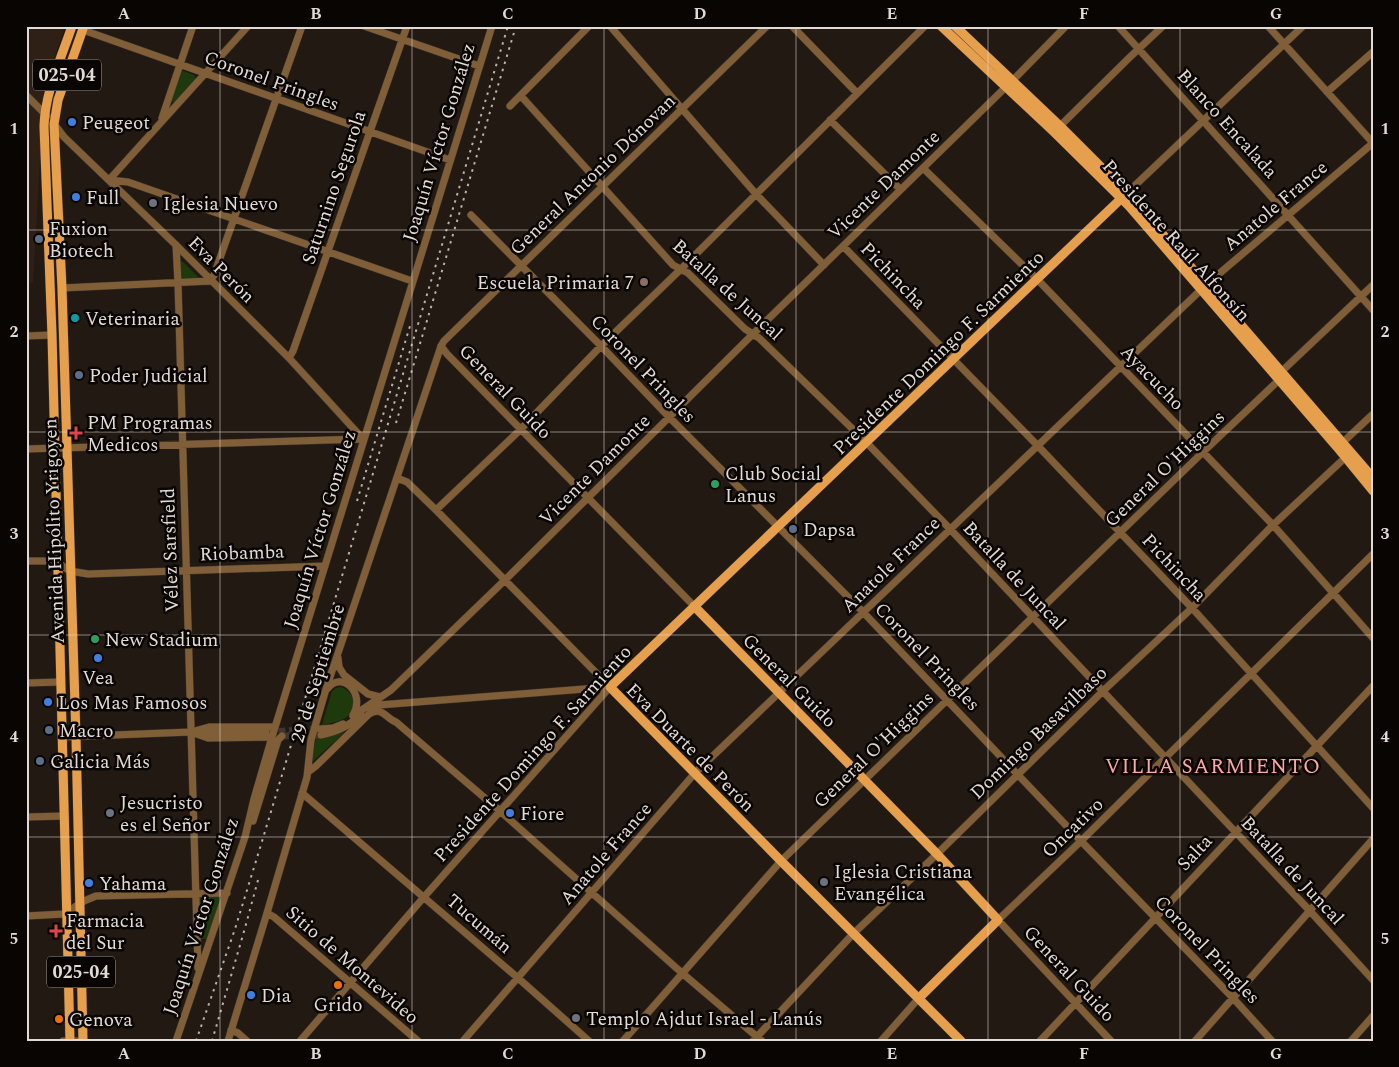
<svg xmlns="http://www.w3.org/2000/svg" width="1399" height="1067" font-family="Spectral,serif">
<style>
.built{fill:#2f2015}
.green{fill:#1e3a0d}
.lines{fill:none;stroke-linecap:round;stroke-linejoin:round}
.minor-tunnel{stroke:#3f362f;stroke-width:7;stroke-dasharray:7 3.5;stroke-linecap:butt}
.minor-casing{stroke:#3d342d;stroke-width:8}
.major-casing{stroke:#3d342d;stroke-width:10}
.minor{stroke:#7f5e38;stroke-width:7}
.major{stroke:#e6a04d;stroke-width:9}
.rail{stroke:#b8b0ab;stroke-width:2;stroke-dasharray:2.5 5;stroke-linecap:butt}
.grid{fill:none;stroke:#e1dad5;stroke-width:1;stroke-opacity:0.55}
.shop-dot{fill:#3f7fe0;stroke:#090503;stroke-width:2}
.worship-dot{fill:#6b7280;stroke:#090503;stroke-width:2}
.service-dot{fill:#5c6f8a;stroke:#090503;stroke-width:2}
.education-dot{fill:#8d6e63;stroke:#090503;stroke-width:2}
.culture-dot{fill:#0f9aa8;stroke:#090503;stroke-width:2}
.health-dot{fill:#e0444e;stroke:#090503;stroke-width:2}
.leisure-dot{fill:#2e9e5b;stroke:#090503;stroke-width:2}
.food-dot{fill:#e8710a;stroke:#090503;stroke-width:2}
.labels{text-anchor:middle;stroke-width:5;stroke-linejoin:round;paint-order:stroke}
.shield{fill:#090503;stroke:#a09a96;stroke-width:1}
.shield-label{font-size:18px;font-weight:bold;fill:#e1dad5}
.street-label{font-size:19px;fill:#e1dad5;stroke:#090503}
.poi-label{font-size:19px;fill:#e1dad5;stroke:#090503;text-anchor:start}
.quarter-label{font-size:21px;letter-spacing:1px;fill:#fba7a3;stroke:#090503}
.neatline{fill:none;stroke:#e1dad5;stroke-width:2}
.grid-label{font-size:16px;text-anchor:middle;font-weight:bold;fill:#e1dad5}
</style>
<rect width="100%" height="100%" fill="#221912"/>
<!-- built -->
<path class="built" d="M26,26H65L44,90L33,282L26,283Z"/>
<!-- green -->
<path class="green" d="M183,71L194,75L196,79L175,102H172L170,100L180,72Z
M180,259L200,279L181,280Z
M341,687C355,692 359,710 345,718C339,722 330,723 322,725L332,691L336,688Z
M345,732L311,763L316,738L327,737Z
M200,896H222L208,939H201Z"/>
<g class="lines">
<!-- minor-tunnel -->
<path class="minor-tunnel" d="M268,732L320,729
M282,736L321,735"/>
<defs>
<path id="minor" d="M364,26L479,66
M610,26L756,194L824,265
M792,26L857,93
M1118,26L1373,310
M1268,26L1373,143
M83,30L450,160
M1327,92L1373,52
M26,95L47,116
M521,96L673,265L688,273L745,329L759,338L866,442L950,529L1309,910L1373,980
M510,106L589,26
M162,118L193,26
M830,120L900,189
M54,124L64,137L176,245L289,358L363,439
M1058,128L1130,57L1163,26
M923,168L1037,279L1273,525L1373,638
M109,180L128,182L412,281
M109,180L248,26
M1127,193L1303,26
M471,215L601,346L669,417L863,612L1081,841L1233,998L1272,1041
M176,245L178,283L198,968
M843,246L1038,446L1192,608L1373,808
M210,281L214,275L302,26
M62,288L210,281
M26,336L52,335
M441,346L447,354L694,606
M289,358L293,351L407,26
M1340,445L1373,414
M26,449L363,439
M397,478L407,482L436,510L610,687
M436,510L520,430L601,346L681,269L925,26
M26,561H51L58,563L70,571L88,574L325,566
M338,658L339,667L344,675L368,694L380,697
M26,683L61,682
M327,689C342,669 366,694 353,715
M369,708L379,705L610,687
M353,716L391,690L505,580L753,334L1012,81L1066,26
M320,729L333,728L343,724
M191,732L208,738L272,737
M199,732H266
M321,735C338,732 348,726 361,715
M63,737L191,732L209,727H275
M308,772L316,766L369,714C383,706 385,718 396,722L500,811L682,973L762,1041
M302,793L518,978L589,1041
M26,817L65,816
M253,821L278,740L282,736
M267,913L274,917L418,1041
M26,916L64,914L84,901L96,896L227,893
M231,1030L238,1033L247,1041
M63,1041H83
M176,1041L245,837L254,799L272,737L492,26
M228,1041L267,913L307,777L311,740L326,689L441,346L444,341L767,26
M300,1041L424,897L610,687
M463,1041L695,773L1207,284L1373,143
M623,1041L781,861L1203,452L1279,380L1281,372L1373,285
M753,1041L853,934L937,854L1103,691L1192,608L1273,525L1348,455
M881,1041L919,998
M1040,1041L1373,686
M1111,1041L998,920L1081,841L1165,758L1373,554
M1195,1041L1373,839
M1351,1041L1373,1016"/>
<path id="major" d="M941,26L1054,132L1129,206L1337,447L1373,491
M955,26L1060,126L1127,193L1373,478
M694,606L937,854L998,920L919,998
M70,1041L52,335L44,126C45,92 61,59 72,26
M83,1041L76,737L62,288L54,124L58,100L84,26
M961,1041L781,861L610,687L1127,193"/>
</defs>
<!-- minor casing -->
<use href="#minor" class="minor-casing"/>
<!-- major casing -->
<use href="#major" class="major-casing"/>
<!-- minor -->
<use href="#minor" class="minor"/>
<!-- major -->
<use href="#major" class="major"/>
<!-- rail -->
<path class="rail" d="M396,423L516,26
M357,501L410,326
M196,1041L235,929L260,848L508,26
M212,1041L245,928L258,880"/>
</g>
<!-- grid -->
<path class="grid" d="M220,26V1041M412,26V1041M604,26V1041M796,26V1041M988,26V1041M1180,26V1041M26,230H1373M26,432H1373M26,635H1373M26,837H1373"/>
<!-- markers -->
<g class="shop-dot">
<circle cx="72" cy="122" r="5"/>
<circle cx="76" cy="197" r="5"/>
<circle cx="98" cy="658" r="5"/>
<circle cx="48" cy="702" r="5"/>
<circle cx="510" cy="813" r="5"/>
<circle cx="89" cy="883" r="5"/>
<circle cx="251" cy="995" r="5"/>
</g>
<g class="worship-dot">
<circle cx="153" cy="203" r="5"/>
<circle cx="110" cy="813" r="5"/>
<circle cx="824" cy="882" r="5"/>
<circle cx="576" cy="1018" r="5"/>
</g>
<g class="service-dot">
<circle cx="39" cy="239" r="5"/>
<circle cx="79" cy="375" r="5"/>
<circle cx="793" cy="529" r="5"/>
<circle cx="49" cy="730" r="5"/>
<circle cx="40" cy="761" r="5"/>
</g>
<circle class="education-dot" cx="644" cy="282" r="5"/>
<circle class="culture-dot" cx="75" cy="318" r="5"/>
<g class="health-dot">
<path d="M73.5 425.5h5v5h5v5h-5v5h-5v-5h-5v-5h5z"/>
<path d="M53.5 923.5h5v5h5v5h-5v5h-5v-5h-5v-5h5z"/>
</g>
<g class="leisure-dot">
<circle cx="715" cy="484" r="5"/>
<circle cx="95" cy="639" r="5"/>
</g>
<g class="food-dot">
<circle cx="338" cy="985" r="5"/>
<circle cx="59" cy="1019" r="5"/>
</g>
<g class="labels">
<!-- shield labels -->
<g class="shield">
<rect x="33" y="59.5" width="68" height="31" rx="4"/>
<rect x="47" y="956.5" width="68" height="31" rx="4"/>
</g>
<g class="shield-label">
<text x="67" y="81">025-04</text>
<text x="81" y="978">025-04</text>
</g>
<!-- street labels -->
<g class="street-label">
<text transform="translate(272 80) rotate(20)" y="7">Coronel Pringles</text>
<text transform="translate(1228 123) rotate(48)" y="7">Blanco Encalada</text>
<text transform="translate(438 142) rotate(-73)" y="7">Joaquín Víctor González</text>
<text transform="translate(592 174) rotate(-44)" y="7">General Antonio Dónovan</text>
<text transform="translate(883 184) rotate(-44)" y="7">Vicente Damonte</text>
<text transform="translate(333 187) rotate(-71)" y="7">Saturnino Segurola</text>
<text transform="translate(1275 205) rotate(-40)" y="7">Anatole France</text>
<text transform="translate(1177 240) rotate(48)" y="7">Presidente Raúl Alfonsín</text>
<text transform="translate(222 269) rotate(45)" y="7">Eva Perón</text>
<text transform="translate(894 275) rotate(46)" y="7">Pichincha</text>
<text transform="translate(728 289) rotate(42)" y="7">Batalla de Juncal</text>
<text transform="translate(938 352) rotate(-44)" y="7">Presidente Domingo F. Sarmiento</text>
<text transform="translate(644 368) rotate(46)" y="7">Coronel Pringles</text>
<text transform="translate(1153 377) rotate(46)" y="7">Ayacucho</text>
<text transform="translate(506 391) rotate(46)" y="7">General Guido</text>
<text transform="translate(1164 468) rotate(-44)" y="7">General O'Higgins</text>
<text transform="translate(594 469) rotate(-45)" y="7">Vicente Damonte</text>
<text transform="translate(319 529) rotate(-73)" y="7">Joaquín Víctor González</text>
<text transform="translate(53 531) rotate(-92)" y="7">Avenida Hipólito Yrigoyen</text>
<text transform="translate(169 550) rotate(-92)" y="7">Vélez Sarsfield</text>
<text transform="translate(242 552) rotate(-2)" y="7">Riobamba</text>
<text transform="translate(890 564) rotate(-44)" y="7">Anatole France</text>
<text transform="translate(1175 567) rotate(47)" y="7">Pichincha</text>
<text transform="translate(1015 575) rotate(47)" y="7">Batalla de Juncal</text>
<text transform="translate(928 656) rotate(46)" y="7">Coronel Pringles</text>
<text transform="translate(317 673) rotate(-73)" y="7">29 de Septiembre</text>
<text transform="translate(790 680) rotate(45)" y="7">General Guido</text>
<text transform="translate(1038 732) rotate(-44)" y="7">Domingo Basavilbaso</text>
<text transform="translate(691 747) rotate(45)" y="7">Eva Duarte de Perón</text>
<text transform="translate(873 749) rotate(-44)" y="7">General O'Higgins</text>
<text transform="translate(532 753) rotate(-48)" y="7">Presidente Domingo F. Sarmiento</text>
<text transform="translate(1072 827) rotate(-44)" y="7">Oncativo</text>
<text transform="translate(1194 852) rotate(-47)" y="7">Salta</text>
<text transform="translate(605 853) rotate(-49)" y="7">Anatole France</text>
<text transform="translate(1293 870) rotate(47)" y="7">Batalla de Juncal</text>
<text transform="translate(200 916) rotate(-72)" y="7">Joaquín Víctor González</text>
<text transform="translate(480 923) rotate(41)" y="7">Tucumán</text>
<text transform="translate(1208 949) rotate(46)" y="7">Coronel Pringles</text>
<text transform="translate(353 964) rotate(41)" y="7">Sitio de Montevideo</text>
<text transform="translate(1070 973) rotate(47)" y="7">General Guido</text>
</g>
<!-- poi labels -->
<g class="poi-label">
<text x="82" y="129">Peugeot</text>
<text x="86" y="204">Full</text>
<text x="163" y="210">Iglesia Nuevo</text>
<text x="49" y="235">Fuxion<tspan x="49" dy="22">Biotech</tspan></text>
<text x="634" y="289" text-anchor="end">Escuela Primaria 7</text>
<text x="85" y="325">Veterinaria</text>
<text x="89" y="382">Poder Judicial</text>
<text x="87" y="429">PM Programas<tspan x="87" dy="22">Medicos</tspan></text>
<text x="725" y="480">Club Social<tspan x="725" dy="22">Lanus</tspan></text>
<text x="803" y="536">Dapsa</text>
<text x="105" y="646">New Stadium</text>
<text x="98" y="684" text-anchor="middle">Vea</text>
<text x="58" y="709">Los Mas Famosos</text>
<text x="59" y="737">Macro</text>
<text x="50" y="768">Galicia Más</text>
<text x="120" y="809">Jesucristo<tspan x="120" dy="22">es el Señor</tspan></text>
<text x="520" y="820">Fiore</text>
<text x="834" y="878">Iglesia Cristiana<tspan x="834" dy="22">Evangélica</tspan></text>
<text x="99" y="890">Yahama</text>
<text x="66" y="927">Farmacia<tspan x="66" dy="22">del Sur</tspan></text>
<text x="261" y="1002">Dia</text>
<text x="338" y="1011" text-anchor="middle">Grido</text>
<text x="586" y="1025">Templo Ajdut Israel - Lanús</text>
<text x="69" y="1026">Genova</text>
</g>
<!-- quarter labels -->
<g class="quarter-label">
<text x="1213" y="773">VILLA SARMIENTO</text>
</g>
</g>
<!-- border -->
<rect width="1399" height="1067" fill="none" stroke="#090503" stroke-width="55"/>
<rect x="28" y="28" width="1344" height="1012" class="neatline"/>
<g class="grid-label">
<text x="124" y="19">A</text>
<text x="316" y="19">B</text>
<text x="508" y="19">C</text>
<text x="700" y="19">D</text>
<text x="892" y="19">E</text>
<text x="1084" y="19">F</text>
<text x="1276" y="19">G</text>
<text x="14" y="134">1</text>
<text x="1385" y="134">1</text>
<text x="14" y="337">2</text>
<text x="1385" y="337">2</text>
<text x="14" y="539">3</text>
<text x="1385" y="539">3</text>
<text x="14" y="742">4</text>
<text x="1385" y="742">4</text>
<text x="14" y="944">5</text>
<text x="1385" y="944">5</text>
<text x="124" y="1059">A</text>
<text x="316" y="1059">B</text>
<text x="508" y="1059">C</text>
<text x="700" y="1059">D</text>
<text x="892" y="1059">E</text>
<text x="1084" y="1059">F</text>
<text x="1276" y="1059">G</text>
</g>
</svg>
